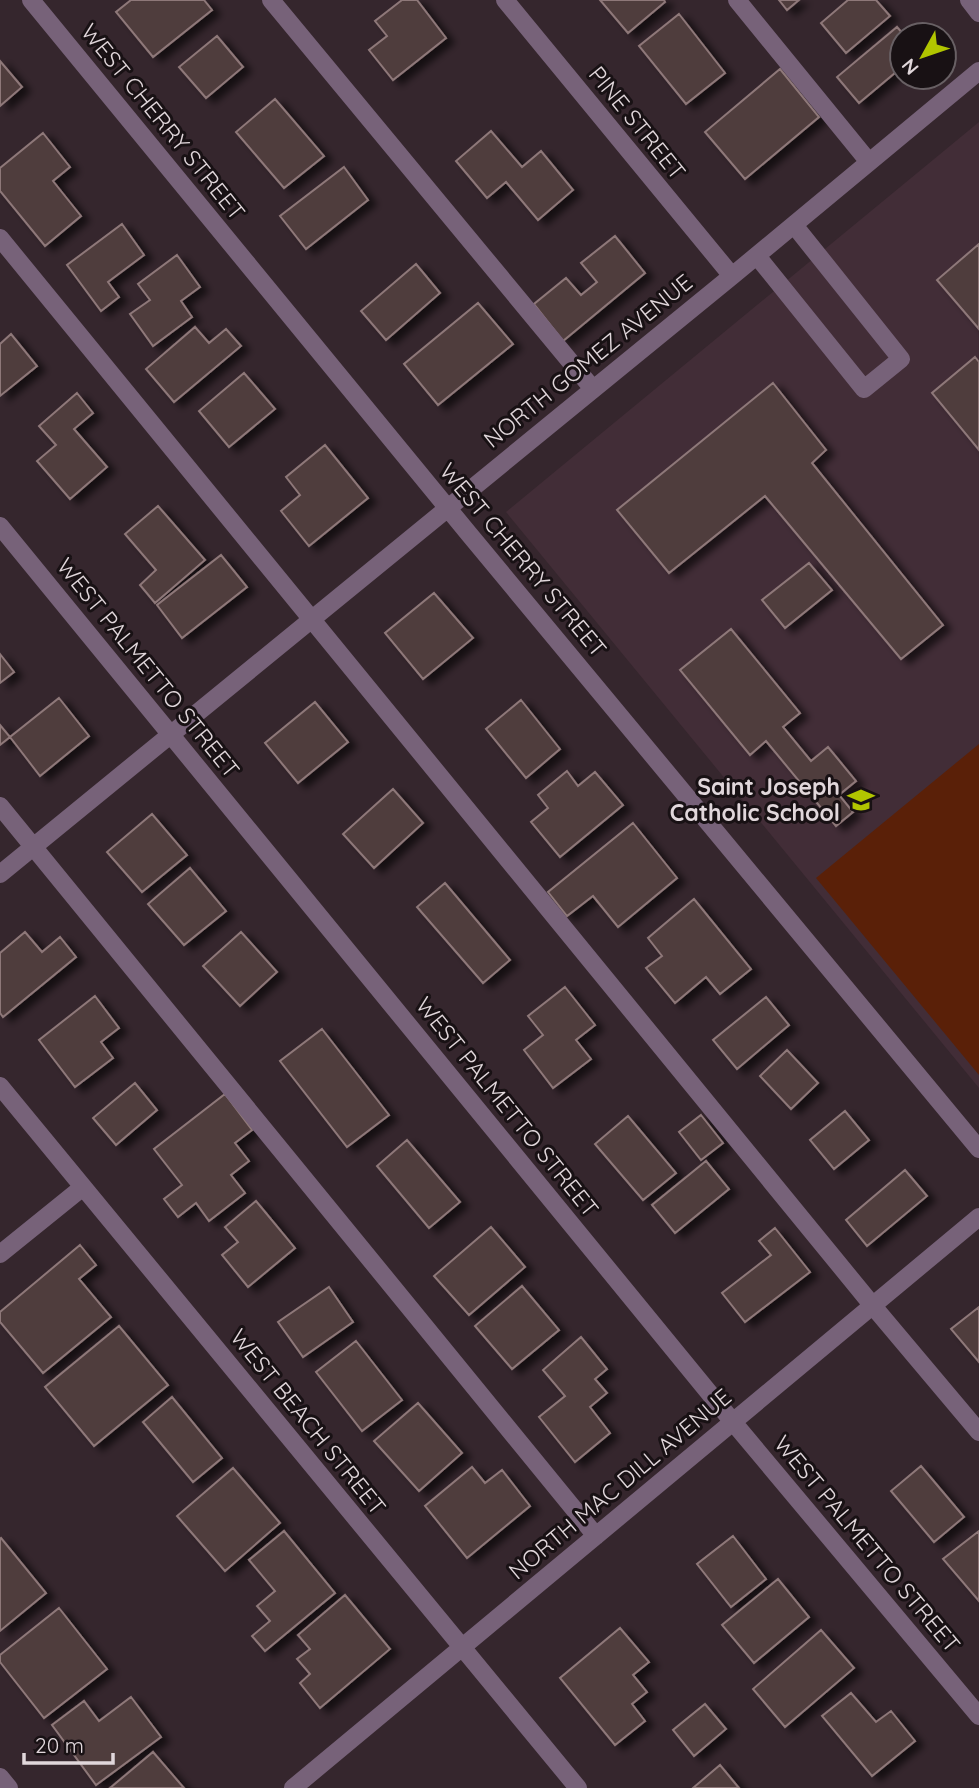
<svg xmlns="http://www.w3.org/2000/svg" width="979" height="1788" font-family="Quicksand,sans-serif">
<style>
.built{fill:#422d37}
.green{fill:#5a2008}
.building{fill:#4f3c3d;stroke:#8e7879;stroke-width:2;filter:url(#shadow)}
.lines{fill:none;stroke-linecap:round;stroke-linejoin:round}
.minor{stroke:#776279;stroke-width:18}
.labels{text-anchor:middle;stroke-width:6;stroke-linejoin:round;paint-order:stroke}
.street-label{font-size:23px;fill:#e1d7db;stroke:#181114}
.poi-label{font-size:23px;font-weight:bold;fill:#e1d7db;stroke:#181114;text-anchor:end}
</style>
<defs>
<filter id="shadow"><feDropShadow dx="8" dy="4.5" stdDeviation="3.5" flood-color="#0009"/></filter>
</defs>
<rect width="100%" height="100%" fill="#35262d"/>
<!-- built -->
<path class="built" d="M979,122V1088L506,512Z"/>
<!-- green -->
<path class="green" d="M979,744V1075L816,878Z"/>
<!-- building -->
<path class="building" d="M131,0H204L212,10L153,57L116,12Z
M402,0H417L446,38L393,80L369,50L387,36L375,21Z
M600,0H664L665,2L628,33Z
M779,0H799L787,10Z
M848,0H876L890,16L846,53L821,23Z
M679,14L725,73L686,104L639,46Z
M897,27L904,35H902V67L859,103L837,77Z
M217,36L243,67L206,98L179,67Z
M0,61L22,87L0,106Z
M780,69L819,117L745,179L705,132Z
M275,99L324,156L284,188L236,132Z
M491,131L522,167L541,151L573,190L538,220L506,182L487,198L456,161Z
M43,133L70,167L53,181L81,216L45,246L0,191V168Z
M344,167L368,200L306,249L280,216Z
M122,224L144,255L108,282L119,297L101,311L67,265Z
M615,236L645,273L563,341L534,304L566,278L581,295L597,282L581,263Z
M979,244V329L937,280Z
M177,255L200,287L181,301L192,317L153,346L130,314L150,300L138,284Z
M416,264L440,293L386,340L361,311Z
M478,303L513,344L438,405L404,364Z
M195,327L209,343L226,329L241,346L174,402L146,369Z
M11,334L37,366L0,396V344Z
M975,357L979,362V450L932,393Z
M244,373L275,409L229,447L199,411Z
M773,383L826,450L812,463L943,625L901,659L765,496L669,573L617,510Z
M77,393L93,413L74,429L107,467L70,499L37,461L56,445L39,426Z
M325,445L368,498L309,546L281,511L300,495L286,477Z
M158,506L205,560L155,603L140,585L156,570L125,534Z
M221,555L247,587L182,638L157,605Z
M809,563L832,590L785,628L762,600Z
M434,593L473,638L423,679L385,633Z
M731,629L800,713L783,727L811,761L828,747L856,781L839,795L853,812L836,826L766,741L750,755L680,670Z
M0,654L14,672L0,683Z
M59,698L89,736L40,776L10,737Z
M521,700L560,749L526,778L486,729Z
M315,702L348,742L298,783L265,743Z
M0,725L10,737L0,745Z
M567,771L578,786L595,772L623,805L560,857L531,822L548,808L538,795Z
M393,789L423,823L374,868L343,834Z
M152,814L187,855L142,892L107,852Z
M633,823L677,878L618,927L593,896L567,916L548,892Z
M190,868L226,911L184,945L148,904Z
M445,883L510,960L483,983L417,907Z
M694,899L751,969L720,994L706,977L675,1003L646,968L662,956L648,938Z
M25,932L42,952L60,937L76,957L3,1017L0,1013V953Z
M241,932L277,972L240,1006L203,966Z
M565,987L595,1025L576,1040L591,1059L553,1088L524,1050L543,1035L528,1016Z
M95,996L119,1028L101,1042L113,1058L75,1087L39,1040Z
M766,997L789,1025L737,1069L713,1040Z
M322,1029L389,1115L347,1147L280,1061Z
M787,1050L818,1083L791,1109L760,1076Z
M135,1083L157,1110L116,1145L93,1118Z
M225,1094L252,1130L235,1143L249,1161L231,1175L245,1193L209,1221L196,1203L178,1217L164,1199L182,1185L154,1149Z
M845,1111L869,1140L834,1169L810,1140Z
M701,1115L723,1143L701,1160L679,1132Z
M628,1116L676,1173L643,1200L595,1144Z
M407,1140L460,1202L429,1228L377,1166Z
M706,1161L729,1189L675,1233L652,1205Z
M905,1170L927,1196L867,1246L846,1220Z
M256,1201L295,1248L248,1287L222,1255L238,1242L225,1227Z
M491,1227L525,1267L469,1315L434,1276Z
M775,1228L810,1272L745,1322L722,1293L771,1255L759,1241Z
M80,1245L96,1265L79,1279L111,1317L43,1373L0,1322V1312Z
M522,1286L559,1330L512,1369L475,1326Z
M329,1287L353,1322L303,1357L278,1322Z
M979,1307V1362L951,1329Z
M119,1326L168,1385L94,1446L45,1387Z
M581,1337L607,1369L595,1379L607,1393L590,1407L610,1433L575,1462L539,1417L565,1396L543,1370Z
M356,1341L402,1400L362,1431L316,1372Z
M172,1397L222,1458L193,1482L143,1422Z
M418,1403L462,1453L419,1491L374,1441Z
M921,1466L964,1517L934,1542L891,1491Z
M472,1467L485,1483L502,1470L530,1506L467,1558L425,1506Z
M233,1468L280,1523L225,1571L177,1516Z
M284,1531L335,1593L265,1651L252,1636L270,1621L257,1606L275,1591L249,1560Z
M979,1531V1601L943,1559Z
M733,1536L766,1579L731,1607L697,1564Z
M1,1538L46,1593L0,1631V1539Z
M778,1579L809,1617L754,1663L722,1625Z
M345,1595L390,1649L320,1708L300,1683L310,1674L297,1659L310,1649L298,1635Z
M59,1608L107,1669L44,1718L0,1662V1655Z
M620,1628L649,1662L633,1675L647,1692L632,1704L645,1721L615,1745L560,1678Z
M821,1630L854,1668L785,1727L753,1689Z
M851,1693L876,1722L891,1711L915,1741L872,1776L822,1716Z
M131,1697L161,1737L96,1785L52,1725L84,1701L99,1721Z
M705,1704L726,1729L694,1756L673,1730Z
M153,1752L184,1788H110Z
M720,1765L739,1788H693Z"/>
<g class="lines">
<!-- minor -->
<path class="minor" d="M31,0L469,534L979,1149
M271,0L593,389
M505,0L732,276
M737,0L869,162
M969,0L979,13
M0,238L873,1306L979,1432
M757,256L864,389L901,359L794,225
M0,526L733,1422L979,1716
M0,806L596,1536
M0,874L732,276L979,71
M0,1086L578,1788
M0,1254L83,1187
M0,1777L9,1788
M293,1788L979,1217"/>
</g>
<!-- icons -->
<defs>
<symbol id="school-bare" viewBox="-9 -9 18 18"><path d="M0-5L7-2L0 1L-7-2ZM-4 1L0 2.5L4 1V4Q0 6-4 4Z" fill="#b1c500" stroke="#181114" stroke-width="2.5" paint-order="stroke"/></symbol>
</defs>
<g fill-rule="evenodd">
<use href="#school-bare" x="842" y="781" width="38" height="38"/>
</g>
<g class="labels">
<!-- street labels -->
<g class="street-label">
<text transform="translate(163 122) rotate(51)" y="8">WEST CHERRY STREET</text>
<text transform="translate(637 123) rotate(51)" y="8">PINE STREET</text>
<text transform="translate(588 361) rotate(-39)" y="8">NORTH GOMEZ AVENUE</text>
<text transform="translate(523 560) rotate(50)" y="8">WEST CHERRY STREET</text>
<text transform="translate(148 668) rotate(51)" y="8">WEST PALMETTO STREET</text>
<text transform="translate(507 1107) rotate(51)" y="8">WEST PALMETTO STREET</text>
<text transform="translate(308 1422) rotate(51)" y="8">WEST BEACH STREET</text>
<text transform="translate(620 1484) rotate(-40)" y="8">NORTH MAC DILL AVENUE</text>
<text transform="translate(867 1544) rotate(50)" y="8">WEST PALMETTO STREET</text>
</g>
<!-- poi labels -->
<g class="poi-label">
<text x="840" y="795">Saint Joseph<tspan x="840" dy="26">Catholic School</tspan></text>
</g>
</g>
<!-- north arrow -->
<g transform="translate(923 56) rotate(230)"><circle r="33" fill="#181114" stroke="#686064" stroke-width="2"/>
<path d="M0-5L12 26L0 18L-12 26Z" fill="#b1c500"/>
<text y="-10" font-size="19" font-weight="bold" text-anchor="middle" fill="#e1d7db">N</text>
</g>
<!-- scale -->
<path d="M24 1753v10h89v-10" fill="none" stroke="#e1d7db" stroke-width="3.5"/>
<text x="35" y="1753" font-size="21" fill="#e1d7db" stroke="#181114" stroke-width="5" paint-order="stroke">20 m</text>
</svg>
